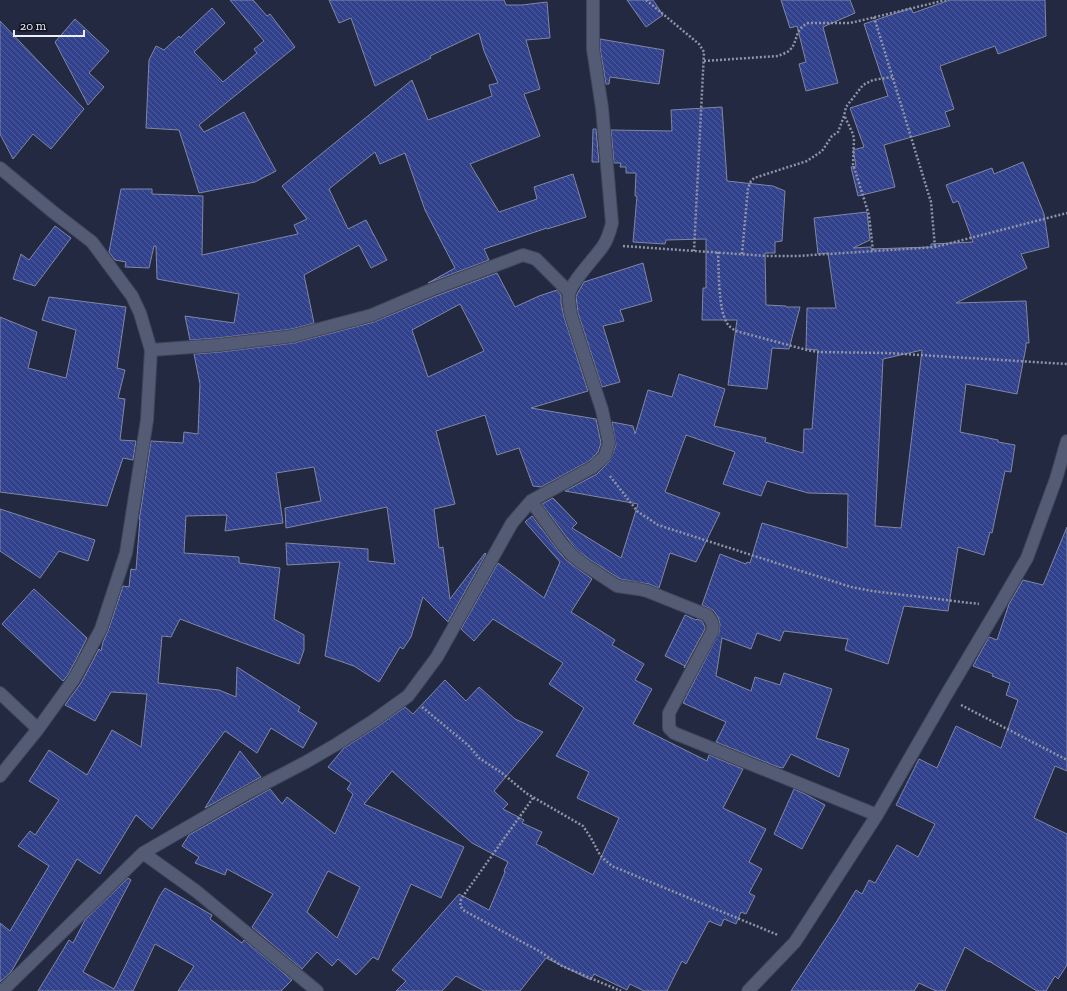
<svg xmlns="http://www.w3.org/2000/svg" width="1067" height="991" font-family="'Zilla Slab',serif">
<style>
.building{fill:url(#building-back-hatch);stroke:#7f87a4;fill-rule:evenodd}
.lines{fill:none;stroke-linecap:round;stroke-linejoin:round}
.minor-casing{stroke:#42475a;stroke-width:14}
.path{stroke:#8f94a6;stroke-width:2.5;stroke-dasharray:2 2;stroke-linecap:butt}
.minor{stroke:#535b75;stroke-width:12}
</style>
<defs>
<pattern id="building-back-hatch" width="6" height="6" patternUnits="userSpaceOnUse"><rect width="6" height="6" fill="#32418b"/><path d="M-1 5l2 2M0 0l6 6M5-1l2 2" fill="none" stroke="#505d9c"/></pattern>
</defs>
<rect width="100%" height="100%" fill="#232941"/>
<!-- building -->
<path class="building" d="M230,0H253L267,16L270,14L295,47L199,125L204,132L244,112L276,171L255,182L199,193L179,130L146,128L149,60L156,46L164,50L179,36L180,38L212,8L225,23L194,52L223,82L257,53L254,49L264,41Z
M329,0H504L506,5H522L547,2L550,38L526,40L540,89L524,94L540,136L470,164L499,212L537,199L534,187L573,174L586,217L547,229V228L484,249L489,260L428,283L455,268L425,210L405,153L380,164L375,152L329,189L348,229L366,220L387,260L371,268L359,245L304,275L314,323L292,329L218,338L190,340L185,316L234,323L239,294L157,279L156,246H154L149,268L125,267L126,262L115,260L109,252L121,189H152V194L203,196L202,255L298,234L294,225L307,219L282,186L412,80L428,120L492,96L489,85L498,83L484,51L479,33L430,56L431,58L375,86L351,18L339,23Z
M627,0H653L663,15L646,27Z
M781,0H850L855,13L823,27L838,83L806,91L799,64L806,62L797,26L790,28Z
M950,0H1045L1046,36L998,54L995,46L940,66L954,109L945,112L950,126L884,145L895,187L858,196L851,167L856,166L853,150L864,147L850,108L888,96L864,24L911,8L913,13Z
M75,19L109,51L89,73L104,87L88,105L55,42Z
M0,21L84,109L51,149L33,134L13,159L0,134Z
M600,39L664,50L659,84L610,77L609,84H606L600,48Z
M722,107L727,181L773,186L785,191L782,241L775,242V253H765L766,305L786,306V307H800L789,349L772,348L767,389L728,385L737,320H702L703,288H706V239L666,240L665,244L633,242L637,196H635L636,173H626V167H620L621,163H614L611,130L672,131L671,110Z
M593,129H596L599,162H592Z
M1023,162L1044,214L1049,247L1021,254L1027,268L956,303L1026,301L1029,343H1026V347L1017,394L966,384L960,432L998,440V442L1015,445L1011,472L1005,471L992,533L990,532L984,555L958,547L948,611L904,606L888,664L845,650L848,639L784,631L780,641L757,633L751,649L722,638L716,676L751,691L755,677L780,685L784,673L832,689L816,738L849,749L839,777L791,754L783,768L778,767L716,742L726,722L683,703L719,633L720,624L718,617L713,610L702,605L720,554L746,564L747,562L750,563L762,523L847,548L848,494L808,493L767,481L761,496L723,484L735,452L686,435L665,492L720,513L696,562L670,553L659,588L649,584L620,579L586,557L577,550L568,539L542,504L553,498L577,523L572,528L621,558L638,504L565,491L597,474L610,461L616,445L612,422L633,426L635,434L648,390L672,397L679,374L725,389L714,426L766,438L765,442L803,453L804,429H812L818,350L806,349L807,308H836L828,253L818,254L814,218L867,212L870,240L853,248L871,247V249L931,247V244L973,242L958,201L953,203L946,185L992,168L994,174ZM922,350L901,528L875,526L883,359Z
M55,226L71,238L35,286L13,279L21,254L29,260Z
M643,263L652,301L620,310L624,321L603,326L620,382L602,387L578,313L576,296L584,282Z
M497,273L515,307L539,296L557,290L561,295V303L564,317L588,391L531,408L596,419L601,443L598,452L589,461L541,487L533,486L519,448L497,455L485,415L436,431L455,504L434,509L439,548L443,547L450,599L485,553L486,554L448,622L423,597L411,637L403,649L400,647L379,682L354,666L325,656L340,562L287,565L286,543L368,549V561L395,564L387,507L286,528L285,508L321,501L314,467L276,473L283,523L225,531L227,515L186,516L184,553L239,557V563L280,568L274,619L304,635V650L299,664L180,619L171,637L162,636L158,683L219,690L236,697L237,667L300,707L298,711L317,723L303,748L271,728L257,753L225,731L152,829L136,815L100,874L77,859L11,972L0,982V923L10,931L49,866L18,846L30,831L35,835L59,800L29,781L49,750L87,775L112,730L141,747L147,694L111,692L95,721L65,705L81,683L99,649L101,651L103,642L108,631L123,586L129,587L131,569L136,570L140,519H139L140,515L151,441L183,443L184,432L198,434L200,384L194,354L220,352L294,343L374,322L436,296ZM460,304L474,331L484,351L428,377L412,330Z
M49,297L126,307L117,368L125,370L118,398L125,399L120,440L136,441L133,460L123,458L107,506L0,492V317L37,332L28,368L66,378L76,330L42,320Z
M0,509L95,540L88,561L59,551L40,578L0,551Z
M532,516L556,548L566,560L578,569L592,579L571,612L615,640L612,645L644,664L635,680L652,689L633,724L707,761L709,755L743,769L723,808L766,829L749,862L762,869L749,893L755,896L746,914L741,912L736,924L724,919L721,926L709,921L686,964L682,961L667,991H644L630,984L627,990L594,974L591,980L546,958L520,991H484L456,976L442,991H396L406,981L392,970L459,894L489,910L505,872L504,871L508,862L472,843L392,771L364,804L464,847L441,898L411,884L378,960L373,957L356,975L338,959L332,966L317,952L302,969L252,927L273,894L227,869L225,875L195,863L199,857L182,846L189,835L270,789L282,804L287,797L335,834L353,794L347,789L351,783L328,767L344,748L377,727L405,707L413,714L445,680L466,701L479,687L515,719L543,732L494,791L508,804L503,809L524,820L522,823L542,832L536,844L547,849V850L593,875L619,818L577,798L589,772L556,756L584,708L549,684L563,663L493,619L474,641L461,629L498,563L544,598L560,562L525,522ZM328,871L360,887L337,938L307,912Z
M1067,527V771L1055,766L1034,818L1067,834V965L1058,979L1055,976L1046,991H1037L989,961V962L965,947L945,991H936L919,983L914,991H791L837,921L856,890L862,894L869,880L875,883L897,845L918,857L935,824L896,805L919,759L937,768L956,726L1001,748L1018,700L1006,695L1010,683L992,676L993,674L973,666L989,637L997,640L1009,604L1023,580L1043,585Z
M34,589L87,638L68,675L63,681L2,624Z
M685,615L696,620L697,619L702,621L705,627V629L684,668L685,666L665,656Z
M240,751L261,777L205,808Z
M794,789L805,794L825,805L802,849L774,834Z
M128,878L131,880L83,972L114,989L159,897L165,888L212,915L210,919L242,943L244,940L292,980L281,991H178L194,966L155,944L133,991H38L69,940L73,943L85,920Z"/>
<g class="lines">
<defs>
<path id="minor" d="M0,168L53,212L92,242L132,296L140,313L151,350L147,420L126,553L101,629L74,679L38,729L0,776
M151,350L219,345L293,336L372,315L433,289L523,255L536,259L569,292
M531,501L562,544L572,555L582,563L617,586L638,589L647,591L707,615C712,621 714,624 712,632L669,713V728L674,733L877,815
M0,693L38,729
M143,853L196,891L317,991
M2,991L143,853L245,794L306,762L337,744L373,721L408,696L437,657L512,523L531,501L593,467L605,456L609,443L602,410L571,315C570,308 568,301 569,294C571,282 595,258 603,246C608,239 610,231 612,223L602,108L593,49V0
M748,991L795,942L877,815L945,697L999,606L1027,558L1056,479L1067,441"/>
</defs>
<!-- minor casing -->
<use href="#minor" class="minor-casing"/>
<!-- path -->
<path class="path" d="M646,0L699,44L704,52L694,251
M874,17L931,202L935,247
M704,61L778,56C782,54 787,53 790,50C799,40 793,31 808,23H850L863,20L946,0
M845,117L853,134L854,139L853,164L869,215L873,251
M623,246L767,256H797L921,248L935,247L1067,213
M718,252C719,270 718,309 727,323C729,327 733,329 736,331L807,350L818,352L887,353L1067,364
M742,254L748,188L751,181L754,178L807,161L822,151L832,136L838,132L844,116L846,107L863,85L873,80L892,77
M610,476L637,511L658,525L851,587L872,591L979,604
M961,705L1067,760
M422,707L468,745L479,758L502,773L526,793L583,826L591,838L600,855L606,861L612,866L778,935
M533,798L461,899C460,904 460,906 463,910L539,951L562,966L621,991"/>
<!-- minor -->
<use href="#minor" class="minor"/>
</g>
<!-- scale -->
<path d="M14 30v6h70v-6" fill="none" stroke="#ecf0fd" stroke-width="2"/>
<text x="20" y="30" font-size="12" fill="#ecf0fd" stroke="#10131d" stroke-width="3" paint-order="stroke">20 m</text>
</svg>
